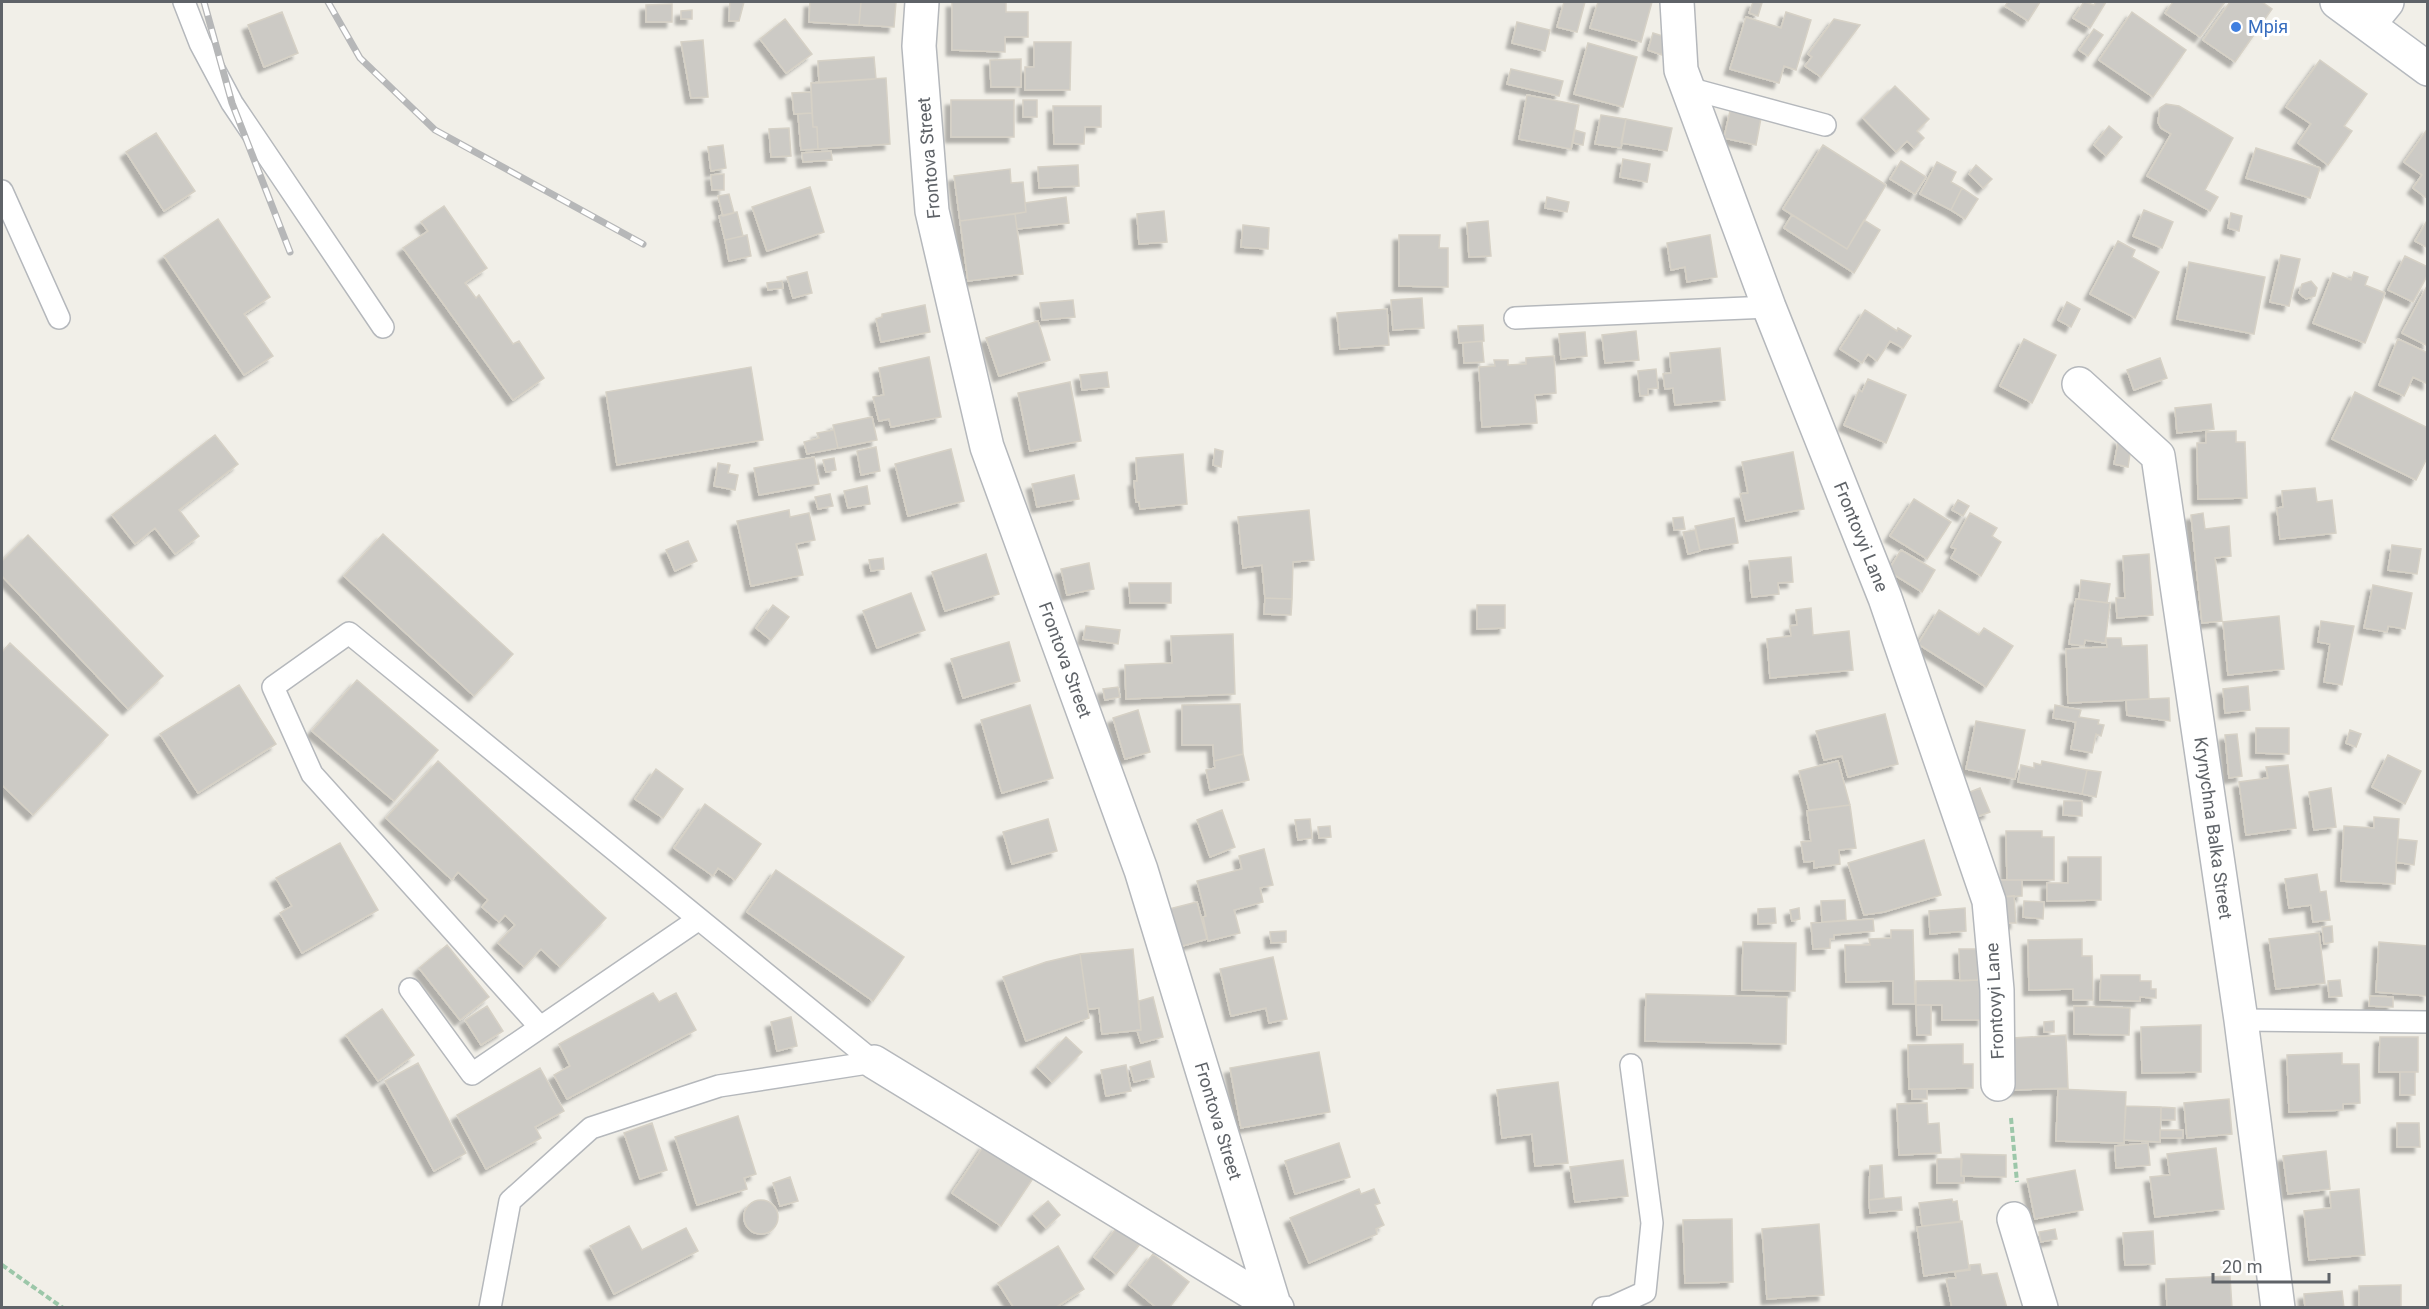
<svg xmlns="http://www.w3.org/2000/svg" width="2429" height="1309" font-family="Roboto,sans-serif">
<style>
.building{fill:#cccac5;stroke:#d6d1c6;stroke-width:1.5;filter:url(#shadow)}
.lines{fill:none;stroke-linecap:round;stroke-linejoin:round}
.lane-casing{stroke:#b5b8bc;stroke-width:24}
.street-casing{stroke:#b5b8bc;stroke-width:36}
.secondary-casing{stroke:#b6babf;stroke-width:36}
.path{stroke:#9cc7a9;stroke-width:4;stroke-dasharray:6 3;stroke-linecap:butt}
.lane{stroke:#fff;stroke-width:21}
.street{stroke:#fff;stroke-width:33}
.secondary{stroke:#fff;stroke-width:33}
.rail-casing{stroke:#b6b7b8;stroke-width:7}
.rail{stroke:#fff;stroke-width:4.5;stroke-dasharray:14;stroke-linecap:butt}
.shop-dot{fill:#3f7fe0;stroke:#fff;stroke-width:2}
.labels{text-anchor:middle;stroke-width:6;stroke-linejoin:round;paint-order:stroke}
.shop-label{font-size:18px;fill:#366cbe;stroke:#fff;text-anchor:start}
.street-label{font-size:18px;fill:#5f6368;stroke:#fff}
</style>
<defs>
<filter id="shadow"><feDropShadow dx="-5.5" dy="5.5" stdDeviation="1.5" flood-color="#0004"/></filter>
</defs>
<rect width="100%" height="100%" fill="#f1efe8"/>
<!-- building -->
<path class="building" d="M730,2H744L739,21H729Z
M810,2H861L859,25L809,22Z
M861,2H896L894,27L859,25Z
M952,2H1006V12H1028V37H1005V52L952,50Z
M1564,2H1585L1577,32L1557,27Z
M1598,2H1652L1641,42L1590,28Z
M1753,2L1762,3L1758,16L1749,13Z
M2008,2H2040L2028,21L2005,6Z
M2084,2L2094,5L2096,2H2106L2090,28L2073,18Z
M2173,2H2225L2200,37L2165,13Z
M2230,2H2262L2272,9L2235,62L2203,40Z
M672,4V22H646V5Z
M692,10V19H681V11Z
M282,12L298,53L264,67L248,25Z
M1786,12L1811,20L1796,70L1784,66L1779,83L1730,69L1746,17L1781,28Z
M2132,12L2186,50L2153,97L2099,60Z
M785,19L812,54L786,73L760,39Z
M1834,19L1860,25L1821,77L1805,66L1812,57L1808,54Z
M1517,22L1550,30L1545,51L1512,43Z
M2094,29L2103,35L2088,56L2079,50Z
M1653,33L1666,37L1662,55L1648,50Z
M703,40L708,97L691,98L681,42Z
M1034,42H1071L1070,90H1025V67H1034Z
M1588,43L1637,57L1623,107L1574,94Z
M874,57L876,79L819,83L818,61Z
M1021,59V87H991L990,60Z
M2320,60L2367,94L2344,126L2352,131L2328,165L2298,143L2311,124L2286,107Z
M1511,69L1563,81L1559,96L1507,84Z
M886,78L890,144L818,149L817,127H813L811,83Z
M1895,86L1929,119L1917,131L1924,138L1914,148L1907,141L1896,152L1863,118Z
M811,92L812,113L794,114L792,93Z
M1527,95L1579,105L1571,149L1519,139Z
M951,100H1014V137H951Z
M1023,100H1037V117H1023Z
M2166,104L2179,106L2233,138L2205,190L2218,197L2210,211L2147,176L2171,134L2161,128L2158,122L2160,108Z
M1053,106H1101V127H1085L1084,144H1054Z
M1730,111L1761,118L1756,145L1724,138Z
M812,113L813,127H817L818,149L801,150L798,114Z
M1601,115L1626,119L1621,148L1595,144Z
M1626,119L1672,128L1667,151L1621,143Z
M2109,126L2122,137L2106,156L2094,145Z
M789,128L791,156L771,157L769,129Z
M2428,128V199L2413,188L2422,175L2404,162Z
M1575,130L1585,133L1583,145L1573,143Z
M156,133L195,191L164,211L126,152Z
M723,145L726,168L711,171L708,147Z
M1823,145L1886,185L1847,249L1783,209Z
M2256,148L2320,168L2310,198L2246,178Z
M831,151L832,160L803,162L802,153Z
M1623,159L1650,164L1647,182L1620,177Z
M1901,161L1926,177L1915,194L1890,179Z
M1937,162L1956,172L1951,182L1962,188L1951,210L1920,194Z
M1078,165L1079,186L1039,188L1038,167Z
M1976,165L1992,179L1983,188L1969,174Z
M1010,169L1011,183L1023,182L1026,212L960,221L954,176Z
M724,174V190H712L711,175Z
M810,187L824,232L767,251L752,207Z
M1962,188L1978,199L1965,219L1951,210Z
M729,194L734,213L723,216L718,196Z
M1066,197L1069,223L1017,229L1015,214L1026,212L1025,203Z
M1547,197L1569,202L1567,212L1545,208Z
M444,206L487,268L465,283L476,298L479,295L513,344L519,341L544,378L513,400L403,248L428,231L421,222Z
M2144,210L2173,222L2162,248L2133,236Z
M1164,211L1167,242L1139,244L1137,214Z
M737,212L743,236L725,240L719,216Z
M2231,213L2242,216L2239,231L2228,228Z
M1015,214L1023,274L968,281L960,221Z
M1792,215L1847,249L1864,220L1880,230L1854,273L1784,228Z
M218,219L270,297L244,314L273,356L244,375L164,256Z
M2428,219V248L2415,241Z
M1488,221L1491,256L1469,257L1467,223Z
M1243,225L1269,228L1268,249L1241,247Z
M747,235L751,256L729,261L725,240Z
M1399,235H1440L1439,248H1448V287L1399,286Z
M1710,235L1717,277L1687,282L1685,267L1671,270L1667,243Z
M2118,241L2135,250L2132,257L2159,272L2135,318L2090,294Z
M2281,255L2300,259L2289,306L2270,302Z
M2405,256L2428,267V274L2413,302L2388,290Z
M2189,262L2265,277L2254,334L2177,319Z
M807,272L812,293L793,298L787,277Z
M2354,272L2368,277L2365,285L2385,293L2365,343L2313,323L2333,273L2351,280Z
M782,281L783,288L768,290L767,283Z
M2311,281L2317,288L2315,296L2306,299L2299,293L2302,284Z
M2428,284V346L2402,333Z
M1422,298L1424,328L1393,330L1391,300Z
M1073,300L1075,317L1042,320L1040,303Z
M2067,302L2080,309L2071,327L2058,320Z
M925,305L930,332L881,342L876,319L882,317V314Z
M1387,309L1389,345L1340,349L1337,313Z
M1865,310L1897,331L1898,328L1911,336L1903,348L1890,341L1877,361L1868,354L1862,363L1840,349Z
M1038,321L1050,360L999,376L986,338Z
M1483,325L1484,341L1459,343L1458,326Z
M1636,331L1639,360L1605,363L1602,335Z
M1585,332L1587,356L1561,359L1559,334Z
M2024,339L2056,355L2032,403L2000,386Z
M2398,339L2428,353V384L2413,377L2404,396L2379,385Z
M1482,341L1484,362L1464,363L1463,343Z
M1720,348L1725,400L1675,405L1673,388L1665,389L1663,374L1671,373L1670,353Z
M1554,356L1556,393L1535,395L1537,423L1482,427L1479,367L1495,366L1494,360H1508V365L1526,364V358Z
M929,357L941,417L891,427L889,419L879,421L873,397L884,395L879,368Z
M2160,358L2167,378L2134,390L2127,370Z
M751,367L763,440L617,465L606,392Z
M1656,369L1658,388L1648,389V395L1640,396L1638,371Z
M1107,372L1109,387L1082,390L1080,375Z
M1868,379L1906,395L1886,443L1844,425L1859,390L1862,392Z
M1070,382L1081,441L1030,451L1018,393Z
M2355,392L2428,428V456L2416,480L2332,439Z
M2211,404L2214,429L2177,433L2175,408Z
M872,417L877,440L838,448L833,425Z
M834,430L838,448L807,454L804,442L819,438L817,433Z
M2236,431V442H2245L2247,498L2198,499L2197,443H2206V432Z
M215,435L238,464L179,510L199,536L175,554L155,528L135,544L112,515Z
M2119,438L2131,447L2128,467L2114,464Z
M876,447L880,471L861,475L857,451Z
M951,449L964,501L908,516L895,464Z
M1215,449L1223,451L1221,467L1213,465Z
M1793,452L1804,509L1746,521L1740,494L1748,493L1742,462Z
M1183,454L1187,504L1140,509L1139,502H1136L1134,481H1137L1136,458Z
M814,457L819,484L759,495L754,468Z
M834,458L836,470L826,472L823,460Z
M718,463L730,465L728,473L738,475L735,490L714,486Z
M1074,475L1079,499L1037,507L1032,484Z
M867,486L870,504L848,508L844,491Z
M2315,488L2317,502L2332,500L2336,533L2280,539L2277,508L2283,507L2282,491Z
M830,494L833,506L818,509L815,497Z
M1914,499L1951,522L1927,559L1890,536Z
M1958,500L1969,506L1963,516L1952,510Z
M789,510L790,517L809,513L815,540L796,544L803,575L751,586L737,521Z
M1309,510L1314,560L1293,562L1292,599L1265,598L1262,565L1243,568L1238,517Z
M1970,513L1997,528L1992,536L2001,542L1981,576L1951,558L1956,549L1951,547Z
M2203,513L2205,529L2229,526L2231,556L2215,558L2222,621L2202,623L2191,515Z
M1683,517L1685,529L1674,530L1673,518Z
M1734,518L1738,543L1700,550L1695,526Z
M1695,530L1700,551L1688,554L1683,532Z
M383,534L513,654L474,696L344,576Z
M28,535L163,676L128,709L2,576V561Z
M688,541L697,561L675,571L666,550Z
M2392,545L2421,549L2417,574L2388,570Z
M1901,550L1935,570L1922,592L1888,571Z
M986,554L999,594L945,611L932,572Z
M2149,554L2153,615L2117,618L2116,598H2125L2123,556Z
M1791,557L1793,582L1778,583L1779,594L1752,597L1749,561Z
M883,558L884,569L871,571L869,560Z
M1089,563L1094,589L1067,595L1061,569Z
M2081,580L2110,584L2107,603L2079,599Z
M1129,583H1171V603H1130Z
M2373,585L2412,593L2405,629L2388,626L2387,632L2364,628Z
M911,593L925,630L877,648L863,611Z
M1265,598L1292,599L1291,615L1264,614Z
M2076,599L2110,603L2105,643L2085,640L2084,646L2069,644Z
M773,605L789,617L771,640L756,628Z
M1477,605H1505V628L1477,629Z
M1811,608L1813,635L1849,631L1853,670L1770,678L1767,639L1791,636L1790,626L1797,625L1796,610Z
M1939,610L1979,635L1984,628L2013,646L1986,687L1918,644Z
M2279,616L2284,669L2228,675L2223,622Z
M2321,621L2354,626L2342,685L2324,682L2330,644L2318,642Z
M1086,626L1120,630L1118,644L1083,639Z
M1233,634L1235,694L1126,699L1125,665L1172,663L1171,636Z
M2106,638H2121L2122,646L2147,645L2149,699L2068,703L2066,649L2107,647Z
M1009,642L1020,681L963,698L951,659Z
M10,643L108,735L33,815L2,785V652Z
M357,680L438,750L394,801L312,731Z
M239,685L276,744L198,793L160,734Z
M2248,686L2250,710L2225,713L2223,689Z
M1118,687L1120,697L1105,700L1103,689Z
M2169,698L2170,721L2127,715L2126,700Z
M1240,704L1243,754L1214,761L1213,745H1182V705Z
M1030,705L1053,778L1002,793L981,720Z
M2055,705L2081,710L2079,717L2099,720L2098,724L2104,725L2101,736L2096,734L2092,753L2071,749L2076,722L2053,718Z
M1138,710L1150,752L1125,759L1113,718Z
M1885,714L1898,764L1848,777L1842,756L1824,760L1816,731Z
M1976,721L2025,730L2015,779L1966,769Z
M2256,728H2289V754L2256,753Z
M2350,730L2361,734L2356,747L2346,743Z
M2237,734L2242,776L2229,778L2225,735Z
M1243,754L1249,780L1210,790L1206,770L1215,768L1214,761Z
M2388,755L2421,771L2405,804L2372,787Z
M438,761L606,918L560,967L541,949L524,967L498,943L515,925L505,915L499,922L482,907L488,900L458,872L452,880L386,818Z
M1838,761L1850,805L1809,810L1799,771Z
M2042,761L2087,770L2082,794L2018,782L2021,765L2034,768V763L2041,765Z
M2288,765L2296,828L2246,835L2239,782L2268,778L2266,767Z
M656,769L683,789L663,818L635,799Z
M2087,770L2101,772L2096,797L2082,794Z
M1980,788L1990,812L1974,818L1965,794Z
M2331,788L2336,827L2314,830L2309,792Z
M2064,801H2082V816L2063,815Z
M705,804L761,844L735,880L718,868L713,876L674,848Z
M1850,805L1856,848L1839,850L1840,864L1814,868V861L1804,862L1801,842L1811,841L1807,811Z
M1222,810L1235,847L1210,857L1197,820Z
M2374,817L2399,819L2395,884L2341,881L2344,826L2374,828Z
M1048,819L1057,851L1012,864L1003,832Z
M1310,819L1312,838L1298,840L1295,820Z
M1330,826L1331,837L1319,838L1318,827Z
M2006,831H2042V837H2054V880H2007Z
M2398,839L2417,841L2414,865L2396,862Z
M1924,840L1941,895L1884,912L1864,915L1848,863Z
M340,843L378,910L302,953L280,913L292,906L276,878Z
M1264,849L1273,885L1260,888L1263,902L1234,910L1240,933L1208,941L1203,917L1206,916L1197,881L1242,869L1239,856Z
M2068,857H2101V900L2047,901V883H2068Z
M776,870L904,957L873,1001L747,912Z
M2317,874L2320,892L2326,891L2330,920L2313,922L2311,905L2289,908L2285,879Z
M1997,880H2022V896L1999,897Z
M2014,896L2016,923H2003L1999,897Z
M1845,900L1846,920L1822,922L1821,901Z
M2024,901L2044,902L2043,919L2023,917Z
M1197,902L1207,939L1179,947L1169,909Z
M1775,908L1776,923L1758,924V909Z
M1799,908L1800,919L1792,921L1790,910Z
M1965,908L1966,931L1930,934L1929,911Z
M1873,919L1874,931L1834,935V939H1830V948L1813,949L1811,923Z
M2332,926L2333,942L2324,944L2322,927Z
M1891,930H1913L1915,1004H1893V981L1846,982L1845,945H1870L1869,939L1891,938Z
M1286,931V942L1271,943L1270,932Z
M2319,933L2325,983L2276,989L2269,939Z
M2082,939V956H2092L2093,1000H2073V989L2029,990L2028,940Z
M1743,942L1796,943L1795,991L1742,990Z
M2379,942L2428,946V996L2376,992Z
M447,945L489,997L460,1020L419,968Z
M1133,949L1141,1030L1102,1034L1099,1008L1088,1009L1080,954Z
M1959,949H1978V980L1960,981Z
M1080,954L1089,1018L1026,1041L1003,977L1046,962Z
M1273,957L1287,1019L1269,1023L1266,1008L1231,1016L1220,969Z
M2101,975H2140V981H2151V989H2156V998L2140,997V1001L2100,1000Z
M1983,980V1020H1942V1005H1916V981Z
M2340,980L2342,996L2329,997L2328,981Z
M653,993L659,1002L676,993L696,1030L567,1099L554,1075L570,1066L559,1044Z
M1646,994L1787,997L1786,1044L1645,1041Z
M2370,996L2393,997V1007L2369,1006Z
M1153,997L1163,1037L1141,1043L1137,1030H1141L1139,1001Z
M1916,1005H1931V1035H1917Z
M487,1006L503,1031L481,1045L465,1020Z
M2074,1006L2130,1008L2129,1035L2074,1034Z
M382,1009L414,1055L378,1081L346,1035Z
M791,1017L797,1046L777,1051L771,1022Z
M2054,1021V1032H2044V1022Z
M2201,1025V1072L2142,1073L2141,1027Z
M2066,1035L2068,1088L2014,1090L2012,1038Z
M1066,1037L1082,1052L1052,1082L1037,1067Z
M2380,1037H2418V1072H2379Z
M1963,1044V1064H1973V1088L1909,1089L1908,1045Z
M1319,1052L1330,1112L1241,1128L1230,1068Z
M2342,1053V1064H2359L2360,1103L2343,1104V1110L2289,1112L2287,1055Z
M1150,1061L1154,1077L1134,1082L1130,1067Z
M418,1063L466,1153L434,1171L385,1081Z
M1126,1065L1131,1091L1106,1096L1101,1070Z
M540,1068L564,1111L535,1127L541,1138L486,1169L457,1115Z
M2400,1072H2415V1095H2400Z
M1558,1082L1568,1163L1535,1166L1532,1134L1502,1138L1497,1090Z
M1912,1089H1927V1099H1912Z
M2058,1089L2126,1092L2124,1143L2056,1141Z
M2229,1099L2232,1134L2187,1138L2184,1103Z
M1927,1103L1928,1124L1939,1123L1941,1153L1899,1155L1897,1104Z
M2126,1106L2161,1107L2160,1142L2124,1140Z
M2161,1107L2175,1108V1120H2161Z
M738,1116L756,1174L744,1178L747,1189L697,1205L675,1137Z
M652,1123L667,1170L640,1179L624,1133Z
M2397,1123H2419L2420,1147H2397Z
M2160,1130H2183V1138H2160Z
M1339,1143L1350,1177L1295,1194L1285,1161Z
M2148,1143L2150,1165L2116,1168L2115,1146Z
M985,1144L1034,1177L1001,1226L952,1193Z
M2216,1148L2224,1209L2155,1217L2150,1177L2170,1175L2167,1154Z
M2326,1151L2330,1189L2288,1194L2283,1156Z
M1961,1154L2006,1155V1177L1961,1176Z
M1937,1159H1962L1961,1176H1964V1183H1937Z
M1623,1160L1628,1196L1575,1202L1570,1167Z
M1882,1165L1884,1198L1869,1200L1870,1166Z
M2075,1170L2083,1210L2035,1219L2027,1179Z
M790,1177L798,1201L780,1206L773,1183Z
M1359,1189L1361,1194L1374,1189L1380,1203L1375,1205L1384,1225L1376,1229L1377,1234L1309,1263L1290,1218Z
M2359,1189L2365,1255L2309,1260L2304,1211L2331,1208L2330,1192Z
M1901,1197L1902,1210L1870,1213L1869,1200Z
M1952,1199L1953,1202L1957,1201L1960,1222L1922,1226L1919,1203Z
M744 1217a17 17 0 1 1 34 0a17 17 0 1 1-34 0Z
M1048,1201L1060,1215L1046,1228L1033,1214Z
M1732,1219L1733,1282L1685,1283L1683,1220Z
M1962,1221L1969,1269L1924,1276L1917,1227Z
M1819,1224L1824,1295L1767,1299L1762,1229Z
M629,1226L642,1250L686,1228L698,1251L614,1294L590,1246Z
M1118,1226L1141,1243L1116,1274L1094,1257Z
M2055,1229L2057,1239L2041,1242L2039,1232Z
M2153,1231L2155,1264L2125,1265L2123,1233Z
M1058,1246L1084,1289L1055,1308H1014L998,1283Z
M1153,1254L1189,1282L1169,1308H1157L1129,1285Z
M1980,1264L1982,1275L1997,1273L2007,1308H1952L1946,1279L1956,1278L1955,1272L1970,1270V1265Z
M2230,1276L2232,1308H2167L2166,1279Z
M2401,1285V1308H2359V1286Z
M2342,1291L2344,1308H2305L2304,1294Z"/>
<g class="lines">
<defs>
<path id="lane" d="M184,2L200,43L232,103L383,327
M1688,88L1825,125
M2,191L59,318
M1515,318L1769,307
M410,989L472,1074L699,919
M2241,1020L2428,1022
M540,1027L312,774L273,687L349,633L874,1062
M490,1308L510,1201L591,1128L719,1086L874,1062
M1603,1308L1612,1307L1645,1292L1652,1223L1631,1065"/>
<path id="street" d="M922,2L919,46L932,211L987,447L1141,870L1275,1308
M1677,2L1681,70L1769,307L1885,598L1989,901L1997,990L1998,1084
M2079,384L2158,456L2241,1020L2278,1308
M874,1062L1277,1308
M2014,1219L2041,1308"/>
<path id="secondary" d="M2337,2L2428,69
M2369,24L2387,2"/>
</defs>
<!-- lane casing -->
<use href="#lane" class="lane-casing"/>
<!-- street casing -->
<use href="#street" class="street-casing"/>
<!-- secondary casing -->
<use href="#secondary" class="secondary-casing"/>
<!-- path -->
<path class="path" d="M2011,1118L2017,1182
M2,1265L63,1308"/>
<!-- lane -->
<use href="#lane" class="lane"/>
<!-- street -->
<use href="#street" class="street"/>
<!-- secondary -->
<use href="#secondary" class="secondary"/>
<defs>
<path id="rail" d="M204,2L232,103L290,252
M328,2L360,58L435,130L643,244"/>
</defs>
<!-- rail casing -->
<use href="#rail" class="rail-casing"/>
<!-- rail -->
<use href="#rail" class="rail"/>
</g>
<!-- markers -->
<circle class="shop-dot" cx="2236" cy="27" r="6"/>
<g class="labels">
<!-- shop labels -->
<g class="shop-label">
<text x="2248" y="33">Мрія</text>
</g>
<!-- street labels -->
<g class="street-label">
<text transform="translate(929 158) rotate(-95)" y="6">Frontova Street</text>
<text transform="translate(1861 537) rotate(68)" y="6">Frontovyi Lane</text>
<text transform="translate(1065 660) rotate(70)" y="6">Frontova Street</text>
<text transform="translate(2213 828) rotate(82)" y="6">Krynychna Balka Street</text>
<text transform="translate(1995 1001) rotate(-93)" y="6">Frontovyi Lane</text>
<text transform="translate(1218 1121) rotate(73)" y="6">Frontova Street</text>
</g>
</g>
<!-- border -->
<rect width="2429" height="1309" fill="none" stroke="#5f6368" stroke-width="6"/>
<!-- scale -->
<path d="M2213 1273v9h116v-9" fill="none" stroke="#5f6368" stroke-width="3"/>
<text x="2222" y="1273" font-size="18" fill="#5f6368" stroke="#ffffff" stroke-width="4.5" paint-order="stroke">20 m</text>
</svg>
